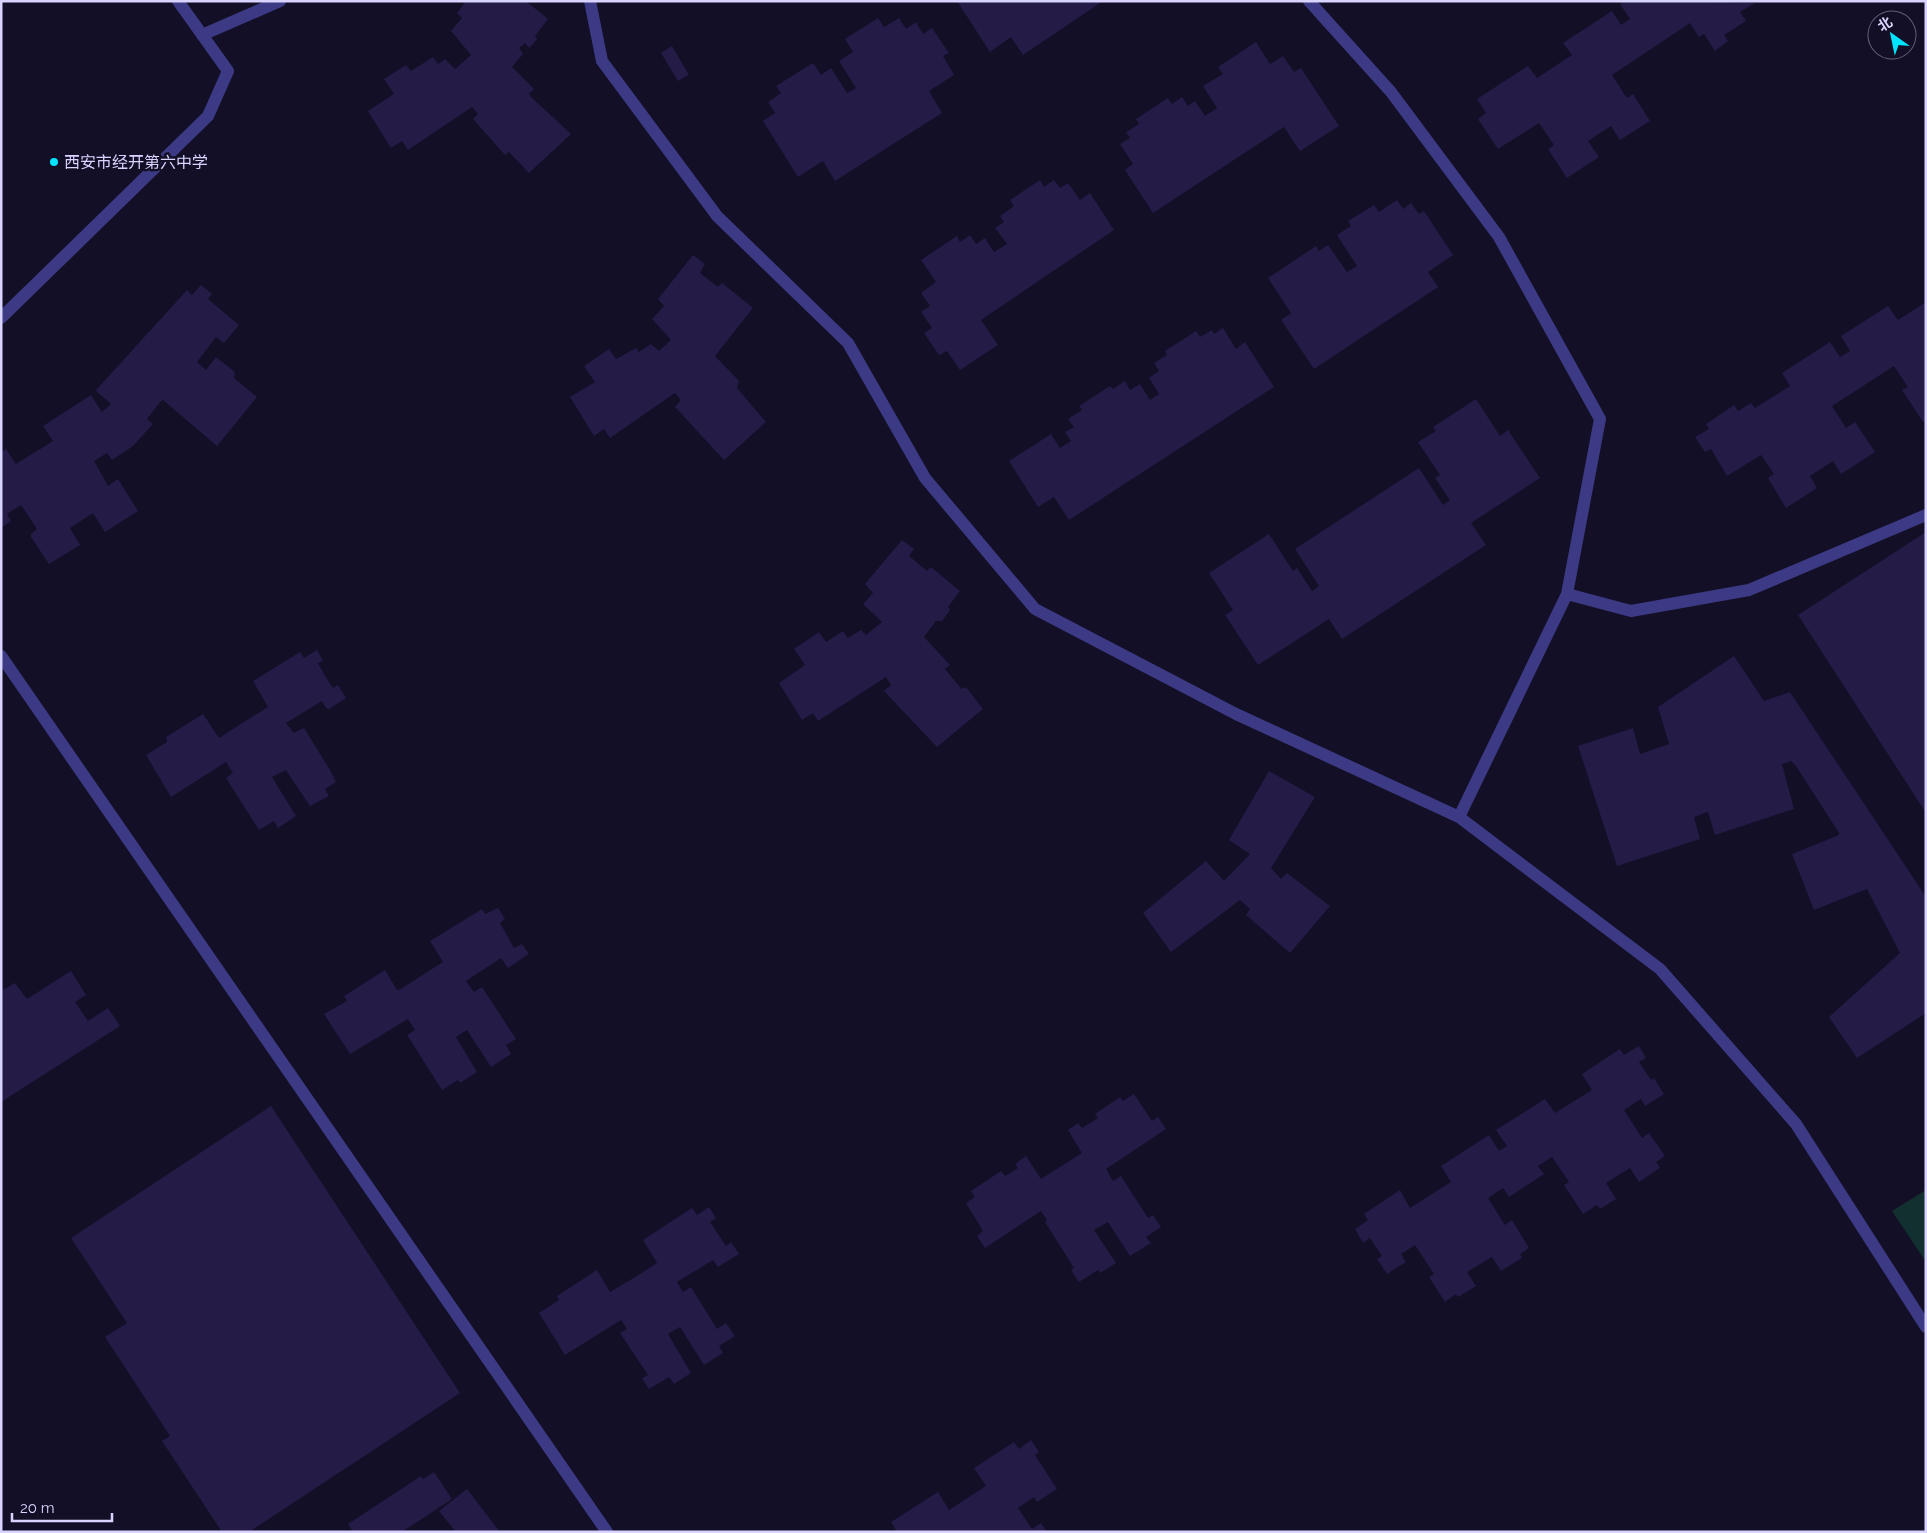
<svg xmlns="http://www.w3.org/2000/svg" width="1927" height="1533" font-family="Raleway,'Noto Sans SC',sans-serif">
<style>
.green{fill:#12302f}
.building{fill:#241b47}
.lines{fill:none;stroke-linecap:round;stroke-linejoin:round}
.minor{stroke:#3d3a85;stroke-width:12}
.poi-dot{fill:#00e5ff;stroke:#130f26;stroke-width:2}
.labels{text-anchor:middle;stroke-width:5;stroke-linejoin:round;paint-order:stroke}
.poi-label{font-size:16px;fill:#d9d4ff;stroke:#130f26;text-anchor:start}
</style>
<rect width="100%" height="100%" fill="#130f26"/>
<!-- green -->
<path class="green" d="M1926,1190V1262L1892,1211Z"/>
<!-- building -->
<path class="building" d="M466,1H526L548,19L535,36L537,39L533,44L529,48L525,43L519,48L523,54L512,67L534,89L529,94L531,97L571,134L529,173L509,152L505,155L473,119L478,114L472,107L408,150L402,141L391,148L368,111L394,94L384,79L406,65L411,71L433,57L438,64L445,59L455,69L471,55L451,31L462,18L457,13Z
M957,1H1103L1023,55L1011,37L990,52Z
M1624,1L1755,3L1740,12L1746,21L1724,35L1728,41L1715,51L1704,34L1699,37L1690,23L1612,75L1627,98L1633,94L1650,121L1620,140L1611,126L1588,141L1599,157L1567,178L1548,149L1554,145L1539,123L1498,149L1478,119L1486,113L1477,99L1528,66L1537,78L1572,55L1563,43L1612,11L1621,25L1630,19L1620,4Z
M878,18L884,27L899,18L906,29L916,22L923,34L932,28L949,53L943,56L954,75L929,91L942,113L835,181L823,161L798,177L763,121L775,113L768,102L781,93L776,86L813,63L821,75L831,68L847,93L856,88L839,61L853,52L845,39Z
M1256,42L1270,64L1283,56L1294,72L1301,68L1339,126L1300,151L1284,127L1153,213L1125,170L1133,164L1120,144L1130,138L1126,132L1139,124L1136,119L1168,98L1172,104L1182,97L1188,106L1195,101L1205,116L1217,108L1203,86L1223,74L1218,67Z
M672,46L689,75L678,81L661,53Z
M1040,180L1044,187L1054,180L1060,188L1068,183L1080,200L1090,193L1114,230L981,320L998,345L960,370L947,351L939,355L924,333L932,328L921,312L930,306L921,293L936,282L921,260L957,236L960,242L970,235L976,244L985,238L994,252L1007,244L995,228L1004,222L1000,216L1014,206L1010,200Z
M1397,200L1403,209L1411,203L1419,214L1424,211L1453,255L1428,272L1438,287L1314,369L1281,320L1291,313L1268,278L1316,246L1319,251L1328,245L1347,272L1357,266L1337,235L1351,226L1348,221L1374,205L1379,212Z
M693,255L705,264L700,273L718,287L722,283L753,308L715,356L739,381L737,388L766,422L724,460L675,407L681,400L675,393L610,438L604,429L594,436L570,397L595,382L584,366L609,349L616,359L636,348L639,352L651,344L659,351L671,340L652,319L664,306L658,299Z
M201,285L212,294L208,299L239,325L224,343L216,337L197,362L206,370L216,357L235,372L234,378L257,397L217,446L163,400L161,401L147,419L153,424L133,446L112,460L107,453L94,461L108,486L118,479L138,511L105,532L93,513L70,528L80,545L49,564L31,537V534L37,529L21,505L7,514L11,521L1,528V452L6,449L16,464L53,441L43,426L91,395L102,412L111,404L96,391L97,389L187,290L192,295Z
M1926,302V421L1923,422L1902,390L1908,387L1894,366L1832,406L1846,428L1855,422L1875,452L1841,474L1833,461L1810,476L1817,488L1786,508L1768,478L1774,474L1761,455L1727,476L1711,449L1705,452L1695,437L1709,429L1706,424L1734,405L1738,411L1751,403L1755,408L1790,386L1782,373L1830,342L1840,357L1850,351L1841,336L1888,306L1898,320Z
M1223,328L1236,349L1245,342L1274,387L1069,520L1054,497L1038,507L1009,461L1051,434L1060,448L1071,441L1065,432L1074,427L1068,419L1082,410L1079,406L1110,386L1113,389L1125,381L1130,390L1140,384L1150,400L1159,394L1149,378L1159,371L1154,363L1167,355L1165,351L1196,331L1200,337L1212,330L1214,334Z
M1476,399L1500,436L1508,430L1540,478L1471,523L1486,545L1342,639L1329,619L1258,665L1225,615L1233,610L1209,573L1269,534L1293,571L1297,568L1312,591L1319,586L1295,549L1419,468L1443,505L1450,500L1435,478L1440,475L1418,442L1436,431L1433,427Z
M1926,532V813L1798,615Z
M902,540L914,549L909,556L927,571L931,567L960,591L948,607L950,610L942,621H936L924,637L950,665L945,669L959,686L961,689L966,687L983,709L937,747L884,691L891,685L886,677L818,721L813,713L802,720L779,683L805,665L794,649L819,632L826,642L843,631L848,638L861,630L866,635L882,622L863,604L873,593L865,584Z
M317,650L323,661L318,663L327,679L333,688L338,685L346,698L329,709L326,708L322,701L286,723L294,733L304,728L330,770L336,782L325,789L329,796L310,806L286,770L272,777L296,816L278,828L274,821L259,830L226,778L233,773L226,762L171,797L146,755L167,742L166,737L203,714L219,738L247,720L268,707L253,681L300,652L304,658Z
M1734,656L1764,701L1790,692L1926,897V1013L1857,1058L1829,1017L1900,953L1867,889L1814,910L1792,854L1839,835V833L1796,766L1791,761L1782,764L1794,809L1715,835L1708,812L1705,813L1694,817L1700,839L1617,866L1578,746L1633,728L1640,754L1669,744L1658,707Z
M1269,771L1315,797L1271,868L1281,879L1287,873L1330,906L1290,953L1246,915L1250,909L1240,900L1171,952L1143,913L1206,861L1224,881L1250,854L1229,840Z
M498,908L505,919L500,923L514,948L522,944L529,954L508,968L501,958L466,981L474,992L482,987L516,1039L506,1045L511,1054L491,1067L467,1030L456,1037L477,1072L460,1083L458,1080L442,1090L407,1035L415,1030L408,1019L350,1054L324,1014L347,1001L344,996L385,970L397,990H399L443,962L430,941L482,909L485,914Z
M71,971L86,995L75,1002L88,1021L108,1008L120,1026L1,1102V991L15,983L27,999Z
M1639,1046L1646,1058L1639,1062L1651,1080L1654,1078L1664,1094L1645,1106L1641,1099L1624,1110L1642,1138L1649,1133L1665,1156L1656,1162L1660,1168L1639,1182L1630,1168L1606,1183L1616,1199L1600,1209L1597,1205L1583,1214L1564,1185L1569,1182L1552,1157L1538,1166L1544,1174L1509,1197L1503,1188L1488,1198L1505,1225L1512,1220L1529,1248L1520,1254L1522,1258L1501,1271L1492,1257L1467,1272L1476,1286L1458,1297L1456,1294L1445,1302L1429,1277L1434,1274L1415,1245L1401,1254L1406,1262L1387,1274L1377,1259L1382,1256L1370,1238L1363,1243L1355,1229L1368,1220L1364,1214L1400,1190L1410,1208L1451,1182L1441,1166L1489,1135L1499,1151L1507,1146L1496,1130L1545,1099L1555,1113L1592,1090L1582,1074L1620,1049L1624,1055Z
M1134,1094L1152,1121L1158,1117L1166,1129L1106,1169L1113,1181L1121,1176L1148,1218L1153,1215L1161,1227L1146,1237L1151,1243L1130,1256L1108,1222L1094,1230L1116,1263L1100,1273L1098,1270L1079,1282L1071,1270L1074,1268L1045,1222L1047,1220L1041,1211L985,1248L977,1236L983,1231L966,1203L975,1197L971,1191L1001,1171L1005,1176L1018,1168L1015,1164L1026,1156L1041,1179L1082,1153L1068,1130L1078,1123L1082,1128L1098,1118L1095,1114L1120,1097L1123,1101Z
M271,1106L460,1393L249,1532H222L162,1441L170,1436L105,1337L127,1323L71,1238Z
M709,1207L716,1218L710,1222L726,1246L731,1242L739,1254L718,1267L713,1260L677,1282L683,1292L691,1287L717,1329L726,1323L735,1336L719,1346L723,1353L704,1365L680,1327L668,1334L691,1373L674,1384L669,1377L649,1389L642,1378L648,1375L620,1333L627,1329L621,1320L565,1355L539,1313L559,1300L557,1296L597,1270L610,1292L637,1276L657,1263L643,1240L692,1208L697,1215Z
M1031,1440L1039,1452L1035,1455L1057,1489L1037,1502L1034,1497L1018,1508L1032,1529L1041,1523L1047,1532H897L891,1522L938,1492L949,1510L986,1486L974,1468L1014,1442L1019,1449Z
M434,1472L452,1499L402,1532H353L348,1524L421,1476L423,1479Z
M467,1489L500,1532H456L439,1511Z"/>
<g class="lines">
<!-- minor -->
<path class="minor" d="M590,1L602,61L717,216L848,343L925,478L1035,609L1236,714L1459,817L1660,969L1796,1124L1926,1327
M1309,1L1391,92L1499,237L1600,419L1567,594L1459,817
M202,35L280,1
M1,318L208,116L228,71L178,1
M1567,594L1631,611L1749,590L1926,515
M1,656L607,1532"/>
</g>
<!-- markers -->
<circle class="poi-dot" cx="54" cy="162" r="5"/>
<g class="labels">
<!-- poi labels -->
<g class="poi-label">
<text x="64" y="168">西安市经开第六中学</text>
</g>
</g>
<!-- border -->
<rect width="1927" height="1533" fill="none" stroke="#d9d4ff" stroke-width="5"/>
<!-- north arrow -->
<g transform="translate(1892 35) rotate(327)"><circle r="24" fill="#130f26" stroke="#625e7d"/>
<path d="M0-4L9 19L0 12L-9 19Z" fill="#00e5ff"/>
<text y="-8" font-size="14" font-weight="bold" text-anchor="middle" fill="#d9d4ff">北</text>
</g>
<!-- scale -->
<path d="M12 1513v8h100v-8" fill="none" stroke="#d9d4ff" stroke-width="2.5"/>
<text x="20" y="1513" font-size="15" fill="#d9d4ff" stroke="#130f26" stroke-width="4" paint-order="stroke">20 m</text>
</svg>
